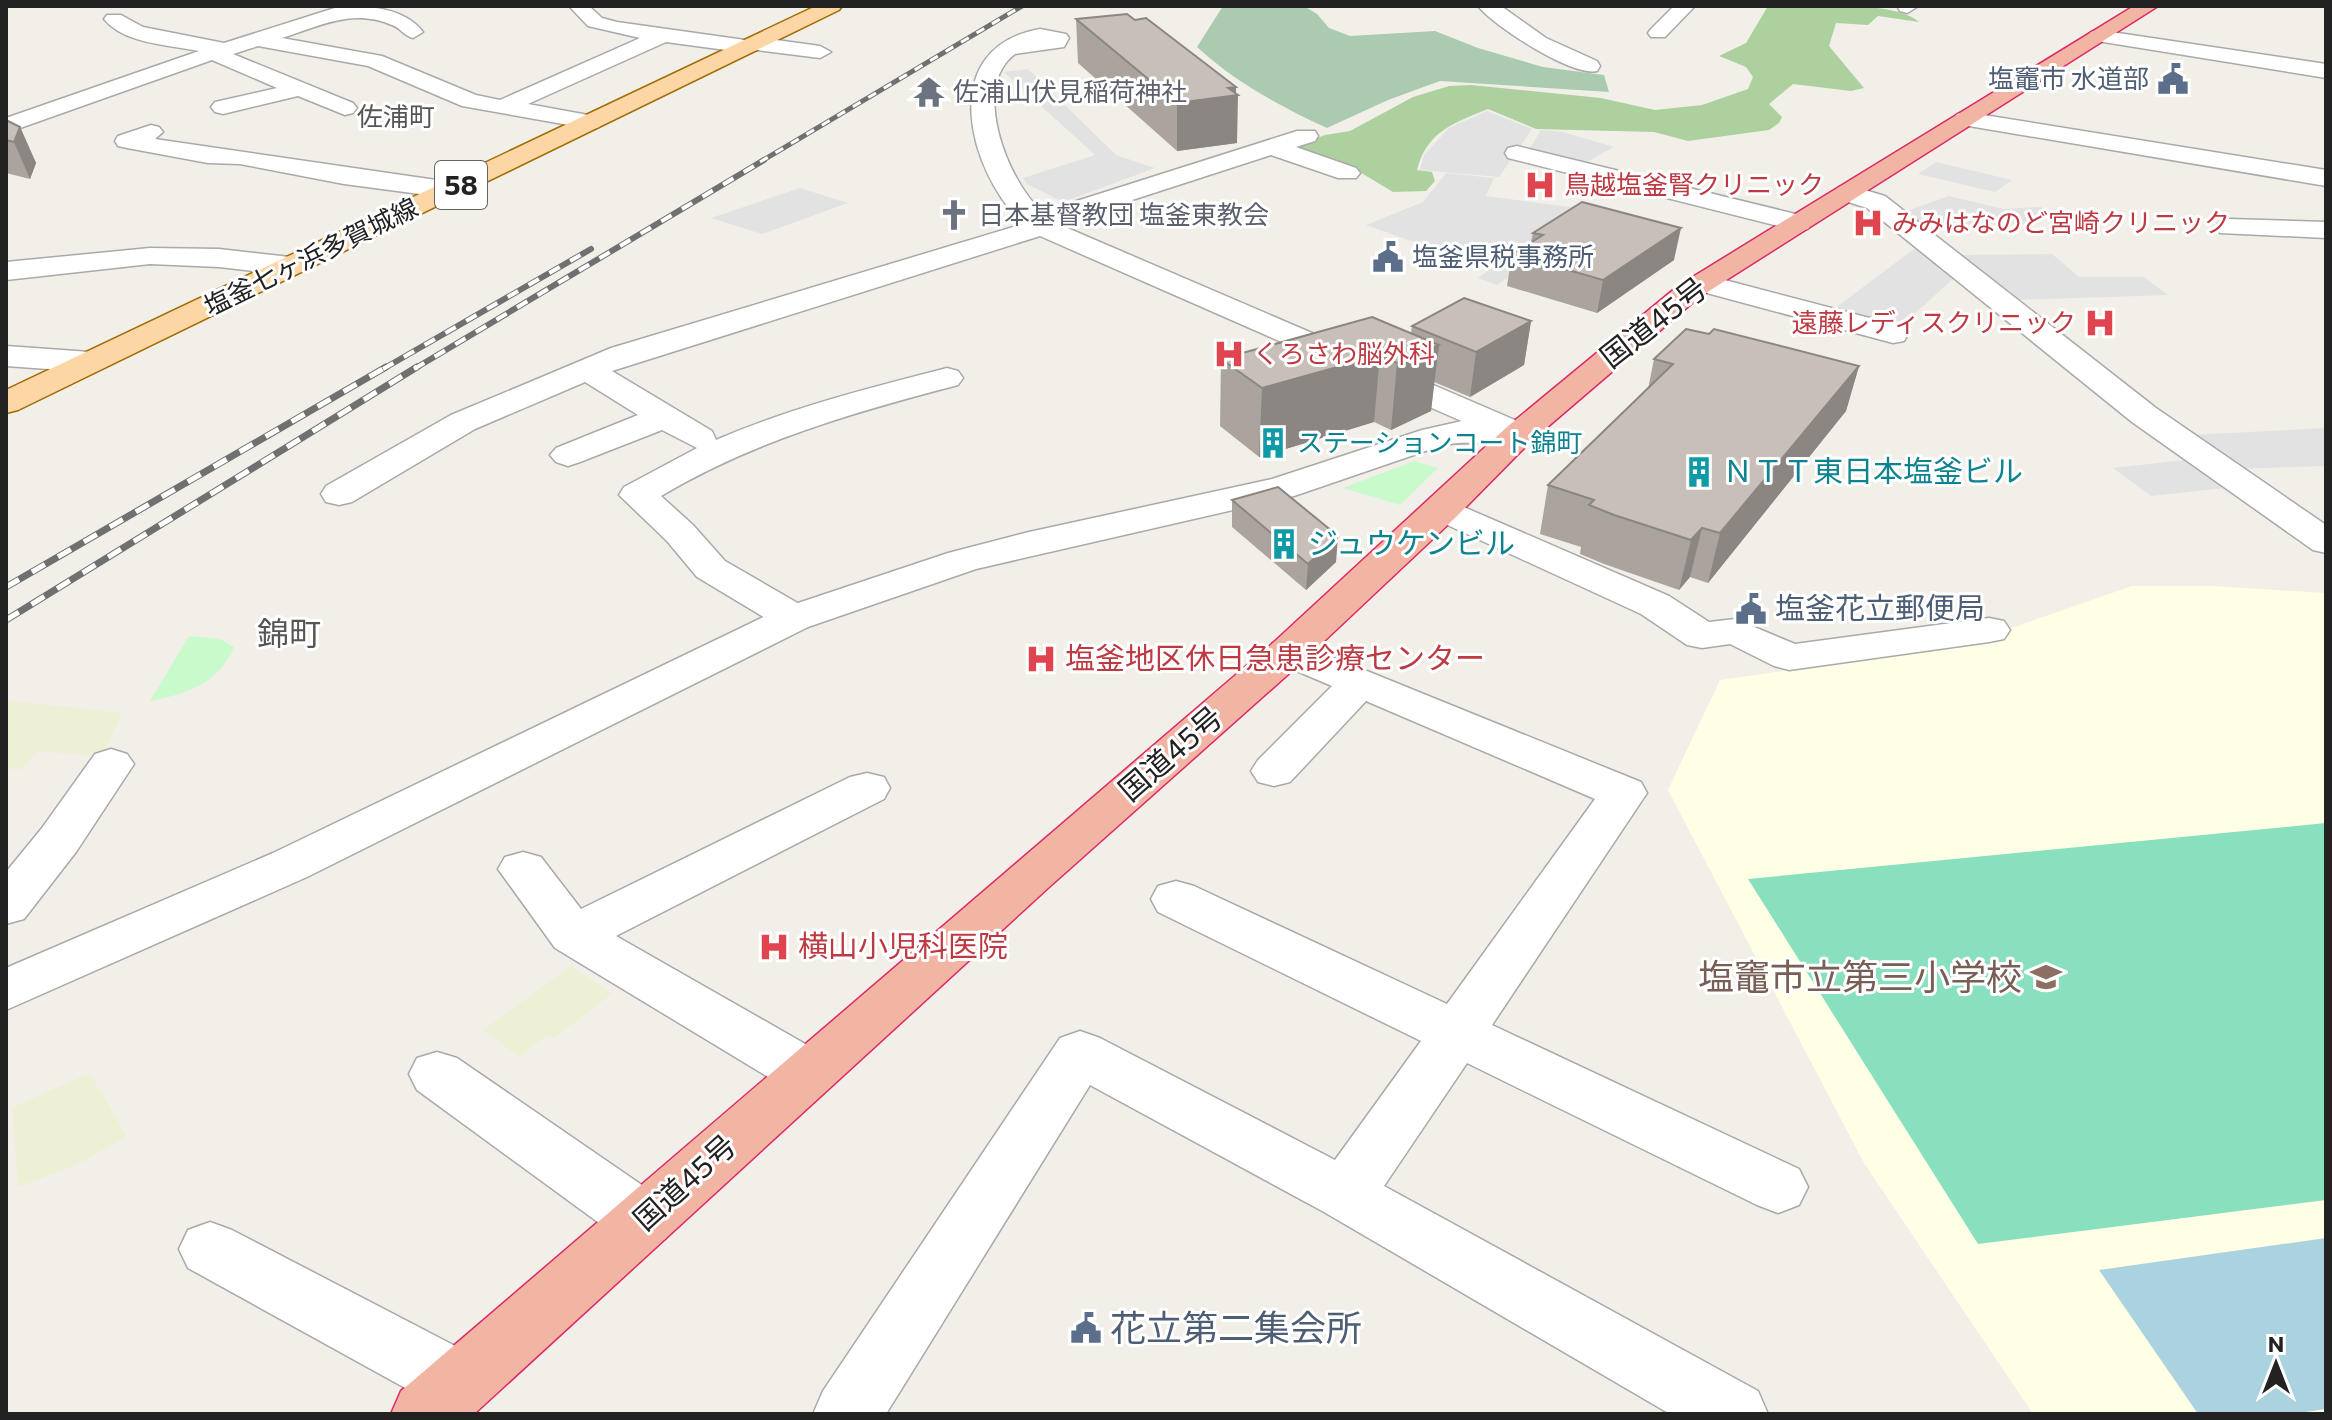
<svg xmlns="http://www.w3.org/2000/svg" width="2332" height="1420" font-family="Commissioner,'Noto Sans JP',sans-serif">
<style>
.education{fill:#ffffe5}
.farmland{fill:#eef0d5}
.forest{fill:#add19e}
.cemetery{fill:#aacbaf}
.park{fill:#c8facc}
.pitch{fill:#88e0be}
.parking{fill:#e2e2e2}
.water{fill:#aad3df}
.lines{fill:none;stroke-linecap:round;stroke-linejoin:round}
.minor-casing{stroke:#a9a9a9;stroke-width:3}
.tertiary-casing{stroke:#a9a9a9;stroke-width:3}
.primary-casing{stroke:#a06b00;stroke-width:3}
.trunk-casing{stroke:#dc2a67;stroke-width:3}
.minor{fill:#fff;fill-rule:evenodd}
.tertiary{fill:#fff;fill-rule:evenodd}
.primary{fill:#fcd6a4;fill-rule:evenodd}
.trunk{fill:#f2b4a3;fill-rule:evenodd}
.rail-far2-casing{stroke:#707070;stroke-width:5}
.rail-far1-casing{stroke:#707070;stroke-width:6}
.rail-casing{stroke:#707070;stroke-width:7}
.rail-far2{stroke:#fff;stroke-width:3;stroke-dasharray:9;stroke-linecap:butt}
.rail-far1{stroke:#fff;stroke-width:4;stroke-dasharray:12;stroke-linecap:butt}
.rail{stroke:#fff;stroke-width:5;stroke-dasharray:15;stroke-linecap:butt}
.wall{fill:#aba49e}
.shaded-wall{fill:#8b8681}
.building{fill:#c7bfb8;stroke:#8b8681;stroke-width:2}
.labels{text-anchor:middle;stroke-width:6;stroke-linejoin:round;paint-order:stroke}
.far-service-label{font-size:26px;fill:#4e5e75;stroke:#fff;text-anchor:end}
.far-worship-label{font-size:26px;fill:#5b616d;stroke:#fff;text-anchor:start}
.far-neighbourhood-label{font-size:26px;fill:#555;stroke:#fff}
.far-health-label{font-size:26px;fill:#be3a42;stroke:#fff;text-anchor:start}
.far-street-label{font-size:26px;fill:#222;stroke:#fff}
.far-culture-label{font-size:26px;fill:#0d838f;stroke:#fff;text-anchor:start}
.shield{fill:#fff;stroke:#646464;stroke-width:2}
.shield-label{font-size:28px;font-weight:bold;fill:#222}
.street-label{font-size:30px;fill:#222;stroke:#fff}
.culture-label{font-size:30px;fill:#0d838f;stroke:#fff;text-anchor:start}
.service-label{font-size:30px;fill:#4e5e75;stroke:#fff;text-anchor:start}
.health-label{font-size:30px;fill:#be3a42;stroke:#fff;text-anchor:start}
.neighbourhood-label{font-size:32px;fill:#555;stroke:#fff}
.near-education-label{font-size:36px;fill:#785e54;stroke:#fff;text-anchor:end}
.near-service-label{font-size:36px;fill:#4e5e75;stroke:#fff;text-anchor:start}
</style>
<rect width="100%" height="100%" fill="#f2efe9"/>
<!-- education -->
<path class="education" d="M2132,586H2212L2326,593V1414H2033L1864,1163L1668,790L1720,680L1901,654L2000,632Z"/>
<!-- farmland -->
<path class="farmland" d="M6,700L122,713L102,757L38,751L20,770L6,768Z
M571,966L612,994L554,1038L548,1035L519,1057L483,1030Z
M90,1073L127,1137L72,1167L18,1187L12,1107Z"/>
<!-- forest -->
<path class="forest" d="M1768,6C1803,6 1896,0 1919,22L1878,16L1868,25L1836,23L1829,46L1864,88L1851,91L1793,84L1769,104L1782,117L1779,123L1769,130L1688,141L1654,132L1536,129L1488,109C1454,123 1427,131 1417,170L1432,172L1435,181L1426,191L1393,192L1358,171L1291,148L1325,135L1350,131L1413,97L1449,86L1471,85L1601,98L1655,110L1702,105L1748,89L1753,77L1746,67L1719,56L1746,43Z"/>
<!-- cemetery -->
<path class="cemetery" d="M1223,6H1304L1317,14L1329,28L1350,36L1435,31L1478,48L1543,67L1604,75L1609,92L1440,81L1388,100L1327,128C1280,106 1236,83 1197,47Z"/>
<!-- park -->
<path class="park" d="M1414,461L1438,468L1400,505L1343,488Z
M189,636L220,639L234,647C219,683 187,694 150,701Z"/>
<!-- pitch -->
<path class="pitch" d="M2326,823V1200L1978,1244L1748,879Z"/>
<!-- parking -->
<path class="parking" d="M1028,69L1116,155L1155,168L1063,202L1027,184L1023,178L1095,155L1004,72Z
M1487,111L1532,129L1499,177L1420,170L1424,155L1449,128Z
M1541,130L1563,132L1614,147L1583,164L1529,150Z
M1936,162L2012,180L1995,192L1918,174Z
M1446,173L1494,178L1486,196L1585,209L1566,239L1497,285L1478,278L1490,269L1366,225L1423,202Z
M800,188L848,203L762,234L711,218Z
M1949,196L2003,209L2040,207L2079,217L2031,218L2037,224L1917,225L1901,213Z
M1918,246L1956,276L1897,330L1830,312Z
M2052,254L2079,277H2144L2168,295L2013,300L1956,255Z
M2326,428V466L2233,469L2190,435Z
M2185,460L2225,488L2151,496L2113,468Z"/>
<!-- water -->
<path class="water" d="M2326,1238V1409L2292,1414H2198L2099,1270Z"/>
<g class="lines">
<defs>
<path id="minor" d="M341,6C368,6 404,7 423,32L413,38C404,36 401,28 392,25C352,8 320,26 282,38L382,56L476,95L500,100L640,38L588,26L569,6H589L602,18L617,22L745,40L754,37L820,46L831,52L820,58L757,50L748,53L666,42L528,104L599,117L603,122L599,127L591,129L462,106L368,66L258,46L233,54L353,103L357,108L353,113L345,115L298,96L223,114L215,112L211,107L215,102L277,88L212,60L6,133V118L199,51C170,45 124,44 104,19L107,15H121L143,27L224,43Z
M1478,6H1501L1546,38L1597,61L1600,66L1597,71C1572,77 1494,26 1478,6Z
M1674,6H1695L1665,37H1651L1648,33L1651,29Z
M1897,6H1917V7L1907,13L1900,11Z
M1040,29L1066,34L1069,38L1064,47L1015,54C970,87 1008,181 1042,212L1297,131H1315L1318,136L1315,141L1296,147L1356,168L1360,173L1356,178H1338L1271,155L1058,224L1531,427L1536,434L1531,441L1519,444L1507,441L1040,236L612,371L712,431L716,440C790,408 869,388 947,368L958,371L963,378L958,385C855,412 753,441 661,496L693,525L725,561L808,609L814,618L808,627L794,630L780,627L697,577L667,541L619,495L624,487L697,448L662,430L580,462L568,466L556,462L550,455L556,448L638,415L585,382L475,429L352,502L339,505L326,502L321,494L326,486L451,415L611,348L1023,224C968,171 935,47 1040,29Z
M2098,30L2326,64V78L2091,40L2088,36L2091,32Z
M1965,112L2326,170V186L1957,124L1953,119L1957,114Z
M151,125L159,127L163,132L155,139L450,182L459,184L463,190L459,196L450,198L344,184L240,164L208,163L127,148L118,146L115,141L118,136Z
M1517,146L1808,217L1812,223L1808,229L1798,231L1508,158L1505,153L1508,148Z
M1848,185L1885,196L2156,408L2326,525V553L2313,550L2132,422L1867,208L1839,199L1835,193L1839,187Z
M2230,219L2326,222V238L2220,233L2216,227L2220,221Z
M150,248L219,249L290,257L300,260L304,266L300,272L290,275L219,267L150,264L6,280V262Z
M1702,274L1904,327L1908,334L1904,341L1893,343L1692,289L1687,283L1692,277Z
M1443,498L1669,596L1709,622L1735,619L1795,644L1989,618L2004,621L2010,630L2004,639L1989,642L1789,670L1774,666L1730,644L1702,648L1687,645L1641,614L1430,517L1424,509L1430,501Z
M1288,639L1641,782L1647,793L1492,1025L1799,1169L1808,1187L1799,1205L1778,1213L1757,1205L1467,1063L1384,1186L1758,1391L1768,1414H1670L1324,1212L1090,1085L886,1414H813L823,1391L1060,1038L1080,1031L1100,1038L1335,1160L1421,1041L1158,912L1151,899L1158,886L1176,881L1194,886L1447,1004L1595,799L1366,701L1290,782L1274,786L1258,782L1251,771L1258,760L1332,686L1273,661L1267,652L1273,643Z
M111,749L127,754L134,764L76,852L24,919L6,924V872L42,828L95,754Z
M867,773L884,777L890,788L884,799L616,936L828,1057L836,1073L828,1089L808,1095L788,1089L555,948L498,869L505,857L523,852L541,857L581,909L850,777Z
M437,1052L457,1058L665,1201L674,1220L665,1239L643,1247L621,1239L417,1090L409,1074L417,1058Z
M210,1222L232,1230L484,1361L494,1383L484,1405L462,1414L436,1405L188,1268L179,1249L188,1230Z"/>
<path id="tertiary" d="M6,346L90,352L101,355L106,362L101,369L90,372L6,366Z
M1462,421L1531,427L1536,434L1531,441C1502,448 1472,439 1443,445L1294,496L976,569L808,627L307,877L6,1010V968L273,853L780,609L948,553L1029,532L1272,479L1422,430Z"/>
<path id="primary" d="M816,6H842L839,10L18,410L6,413V390Z"/>
<path id="trunk" d="M2134,6H2158L1698,298L1531,441L1456,517L1303,661L1048,888L474,1414H391L401,1391L1273,643L1507,427L1678,286Z"/>
</defs>
<!-- minor casing -->
<use href="#minor" class="minor-casing"/>
<!-- tertiary casing -->
<use href="#tertiary" class="tertiary-casing"/>
<!-- primary casing -->
<use href="#primary" class="primary-casing"/>
<!-- trunk casing -->
<use href="#trunk" class="trunk-casing"/>
<!-- minor -->
<use href="#minor" class="minor"/>
<!-- tertiary -->
<use href="#tertiary" class="tertiary"/>
<!-- primary -->
<use href="#primary" class="primary"/>
<!-- trunk -->
<use href="#trunk" class="trunk"/>
<defs>
<path id="rail-far2" d="M760,162L1022,6"/>
<path id="rail-far1" d="M383,369L591,249
M414,369L764,160"/>
<path id="rail" d="M6,587L386,367
M6,620L417,367"/>
</defs>
<!-- rail-far2 casing -->
<use href="#rail-far2" class="rail-far2-casing"/>
<!-- rail-far1 casing -->
<use href="#rail-far1" class="rail-far1-casing"/>
<!-- rail casing -->
<use href="#rail" class="rail-casing"/>
<!-- rail-far2 -->
<use href="#rail-far2" class="rail-far2"/>
<!-- rail-far1 -->
<use href="#rail-far1" class="rail-far1"/>
<!-- rail -->
<use href="#rail" class="rail"/>
</g>
<!-- wall -->
<path class="wall" d="M1076,19L1236,94L1237,143L1177,151L1078,63Z
M6,120L20,127L36,163L30,179L6,173Z
M1533,233L1674,260L1597,313L1507,286L1512,254L1531,242Z
M1531,321L1524,365L1470,397L1434,382L1431,411L1391,430L1374,422L1259,457L1220,426L1221,359L1411,333L1412,326Z
M1709,334L1859,366L1846,411L1708,583L1690,577L1679,590L1604,564L1580,554L1581,547L1540,534L1548,485L1648,389L1654,359Z
M1232,500L1336,562L1306,590L1232,527Z"/>
<!-- shaded-wall -->
<path class="shaded-wall" d="M1236,87V95H1238L1237,143L1177,151V103L1228,88Z
M20,127L36,163L30,179L14,142Z
M1681,228L1674,260L1597,313L1603,280Z
M1531,321L1524,365L1470,397L1476,352Z
M1439,345L1431,411L1391,430L1397,363Z
M1380,355L1374,422L1259,457L1262,388Z
M1859,366L1846,411L1708,583L1720,533Z
M1702,528L1690,577L1679,590L1691,540Z
M1338,536L1336,562L1306,590L1308,564Z"/>
<!-- building -->
<path class="building" d="M1127,14L1135,20L1146,18L1236,87L1228,88L1238,95L1177,103L1076,19Z
M6,120L20,127L14,142L6,140Z
M1582,202L1681,228L1603,280L1512,254L1543,235L1533,233Z
M1464,298L1531,321L1476,352L1412,326Z
M1372,317L1439,345L1397,363L1380,355L1262,388L1221,359Z
M1686,329L1709,334L1714,329L1859,366L1720,533L1702,528L1691,540L1614,515L1589,505L1594,500L1548,485L1673,364L1654,359Z
M1278,487L1338,536L1308,564L1232,500Z"/>
<!-- icons -->
<defs>
<symbol id="civic-bare" viewBox="-9 -9 18 18"><path d="M-.6-6.5H3V-4.5H.6V-3L4-1V1h2V6H-6V1h2V-1L-.6-3ZM-1.2 2.5V6h2.4V2.5Z" fill="#5c6f8a" stroke="#fff" stroke-width="2.5" paint-order="stroke"/></symbol>
<symbol id="temple-bare" viewBox="-9 -9 18 18"><path d="M0-6L5-2H3V0L6.5 2.5H4V6H1.5V3h-3V6H-4V2.5H-6.5L-3 0V-2H-5Z" fill="#6b7280" stroke="#fff" stroke-width="2.5" paint-order="stroke"/></symbol>
<symbol id="hospital-bare" viewBox="-9 -9 18 18"><path d="M-5-5h3v3.5h4V-5h3V5h-3V1.5h-4V5h-3Z" fill="#e0444e" stroke="#fff" stroke-width="2.5" paint-order="stroke"/></symbol>
<symbol id="church-bare" viewBox="-9 -9 18 18"><path d="M-1.2-6h2.4v3.5h3.3v2.4h-3.3V6h-2.4V-.1h-3.3v-2.4h3.3Z" fill="#6b7280" stroke="#fff" stroke-width="2.5" paint-order="stroke"/></symbol>
<symbol id="building-bare" viewBox="-9 -9 18 18"><path d="M-4-6H4V6H1V3H-1V6H-4ZM-2.5-4.3h1.7v1.8h-1.7ZM.8-4.3h1.7v1.8H.8ZM-2.5-1h1.7V.8h-1.7ZM.8-1h1.7V.8H.8Z" fill="#0f9aa8" stroke="#fff" stroke-width="2.5" paint-order="stroke"/></symbol>
<symbol id="school-bare" viewBox="-9 -9 18 18"><path d="M0-5L7-2L0 1L-7-2ZM-4 1L0 2.5L4 1V4Q0 6-4 4Z" fill="#8d6e63" stroke="#fff" stroke-width="2.5" paint-order="stroke"/></symbol>
</defs>
<g fill-rule="evenodd">
<use href="#civic-bare" x="2151" y="57" width="44" height="44"/>
<use href="#temple-bare" x="907" y="70" width="44" height="44"/>
<use href="#hospital-bare" x="1518" y="163" width="44" height="44"/>
<use href="#church-bare" x="932" y="193" width="44" height="44"/>
<use href="#hospital-bare" x="1846" y="201" width="44" height="44"/>
<use href="#civic-bare" x="1366" y="235" width="44" height="44"/>
<use href="#hospital-bare" x="2078" y="301" width="44" height="44"/>
<use href="#hospital-bare" x="1207" y="332" width="44" height="44"/>
<use href="#building-bare" x="1251" y="421" width="44" height="44"/>
<use href="#building-bare" x="1677" y="450" width="44" height="44"/>
<use href="#building-bare" x="1262" y="522" width="44" height="44"/>
<use href="#civic-bare" x="1729" y="587" width="44" height="44"/>
<use href="#hospital-bare" x="1019" y="637" width="44" height="44"/>
<use href="#hospital-bare" x="752" y="925" width="44" height="44"/>
<use href="#school-bare" x="2024" y="955" width="44" height="44"/>
<use href="#civic-bare" x="1064" y="1306" width="44" height="44"/>
</g>
<g class="labels">
<!-- far-service labels -->
<g class="far-service-label">
<text x="2149" y="88">塩竈市 水道部</text>
<text x="1412" y="266" text-anchor="start">塩釜県税事務所</text>
</g>
<!-- far-worship labels -->
<g class="far-worship-label">
<text x="953" y="101">佐浦山伏見稲荷神社</text>
<text x="978" y="224">日本基督教団 塩釜東教会</text>
</g>
<!-- far-neighbourhood labels -->
<g class="far-neighbourhood-label">
<text x="396" y="126">佐浦町</text>
</g>
<!-- far-health labels -->
<g class="far-health-label">
<text x="1564" y="194">鳥越塩釜腎クリニック</text>
<text x="1892" y="232">みみはなのど宮崎クリニック</text>
<text x="2076" y="332" text-anchor="end">遠藤レディスクリニック</text>
<text x="1253" y="363">くろさわ脳外科</text>
</g>
<!-- far-street labels -->
<g class="far-street-label">
<text transform="translate(311 257) rotate(-26)" y="9">塩釜七ヶ浜多賀城線</text>
</g>
<!-- far-culture labels -->
<g class="far-culture-label">
<text x="1297" y="452">ステーションコート錦町</text>
</g>
<!-- shield labels -->
<rect class="shield" x="435" y="161" width="52" height="48" rx="6"/>
<g class="shield-label">
<text x="461" y="195">58</text>
</g>
<!-- street labels -->
<g class="street-label">
<text transform="translate(1654 323) rotate(-38)" y="10">国道45号</text>
<text transform="translate(1171 754) rotate(-41)" y="10">国道45号</text>
<text transform="translate(685 1183) rotate(-42)" y="10">国道45号</text>
</g>
<!-- culture labels -->
<g class="culture-label">
<text x="1723" y="482">ＮＴＴ東日本塩釜ビル</text>
<text x="1308" y="554">ジュウケンビル</text>
</g>
<!-- service labels -->
<g class="service-label">
<text x="1775" y="619">塩釜花立郵便局</text>
</g>
<!-- health labels -->
<g class="health-label">
<text x="1065" y="669">塩釜地区休日急患診療センター</text>
<text x="798" y="957">横山小児科医院</text>
</g>
<!-- neighbourhood labels -->
<g class="neighbourhood-label">
<text x="289" y="645">錦町</text>
</g>
<!-- near-education labels -->
<g class="near-education-label">
<text x="2022" y="990">塩竈市立第三小学校</text>
</g>
<!-- near-service labels -->
<g class="near-service-label">
<text x="1110" y="1341">花立第二集会所</text>
</g>
</g>
<!-- border -->
<rect width="2332" height="1420" fill="none" stroke="#222222" stroke-width="16"/>
<!-- north arrow -->
<g transform="translate(2276 1364)" stroke="#ffffff" stroke-width="6" paint-order="stroke">
<path d="M0-6L14 30L0 20L-14 30Z" fill="#222222"/>
<text y="-12" font-size="22" font-weight="bold" text-anchor="middle" fill="#222222">N</text>
</g>
</svg>
